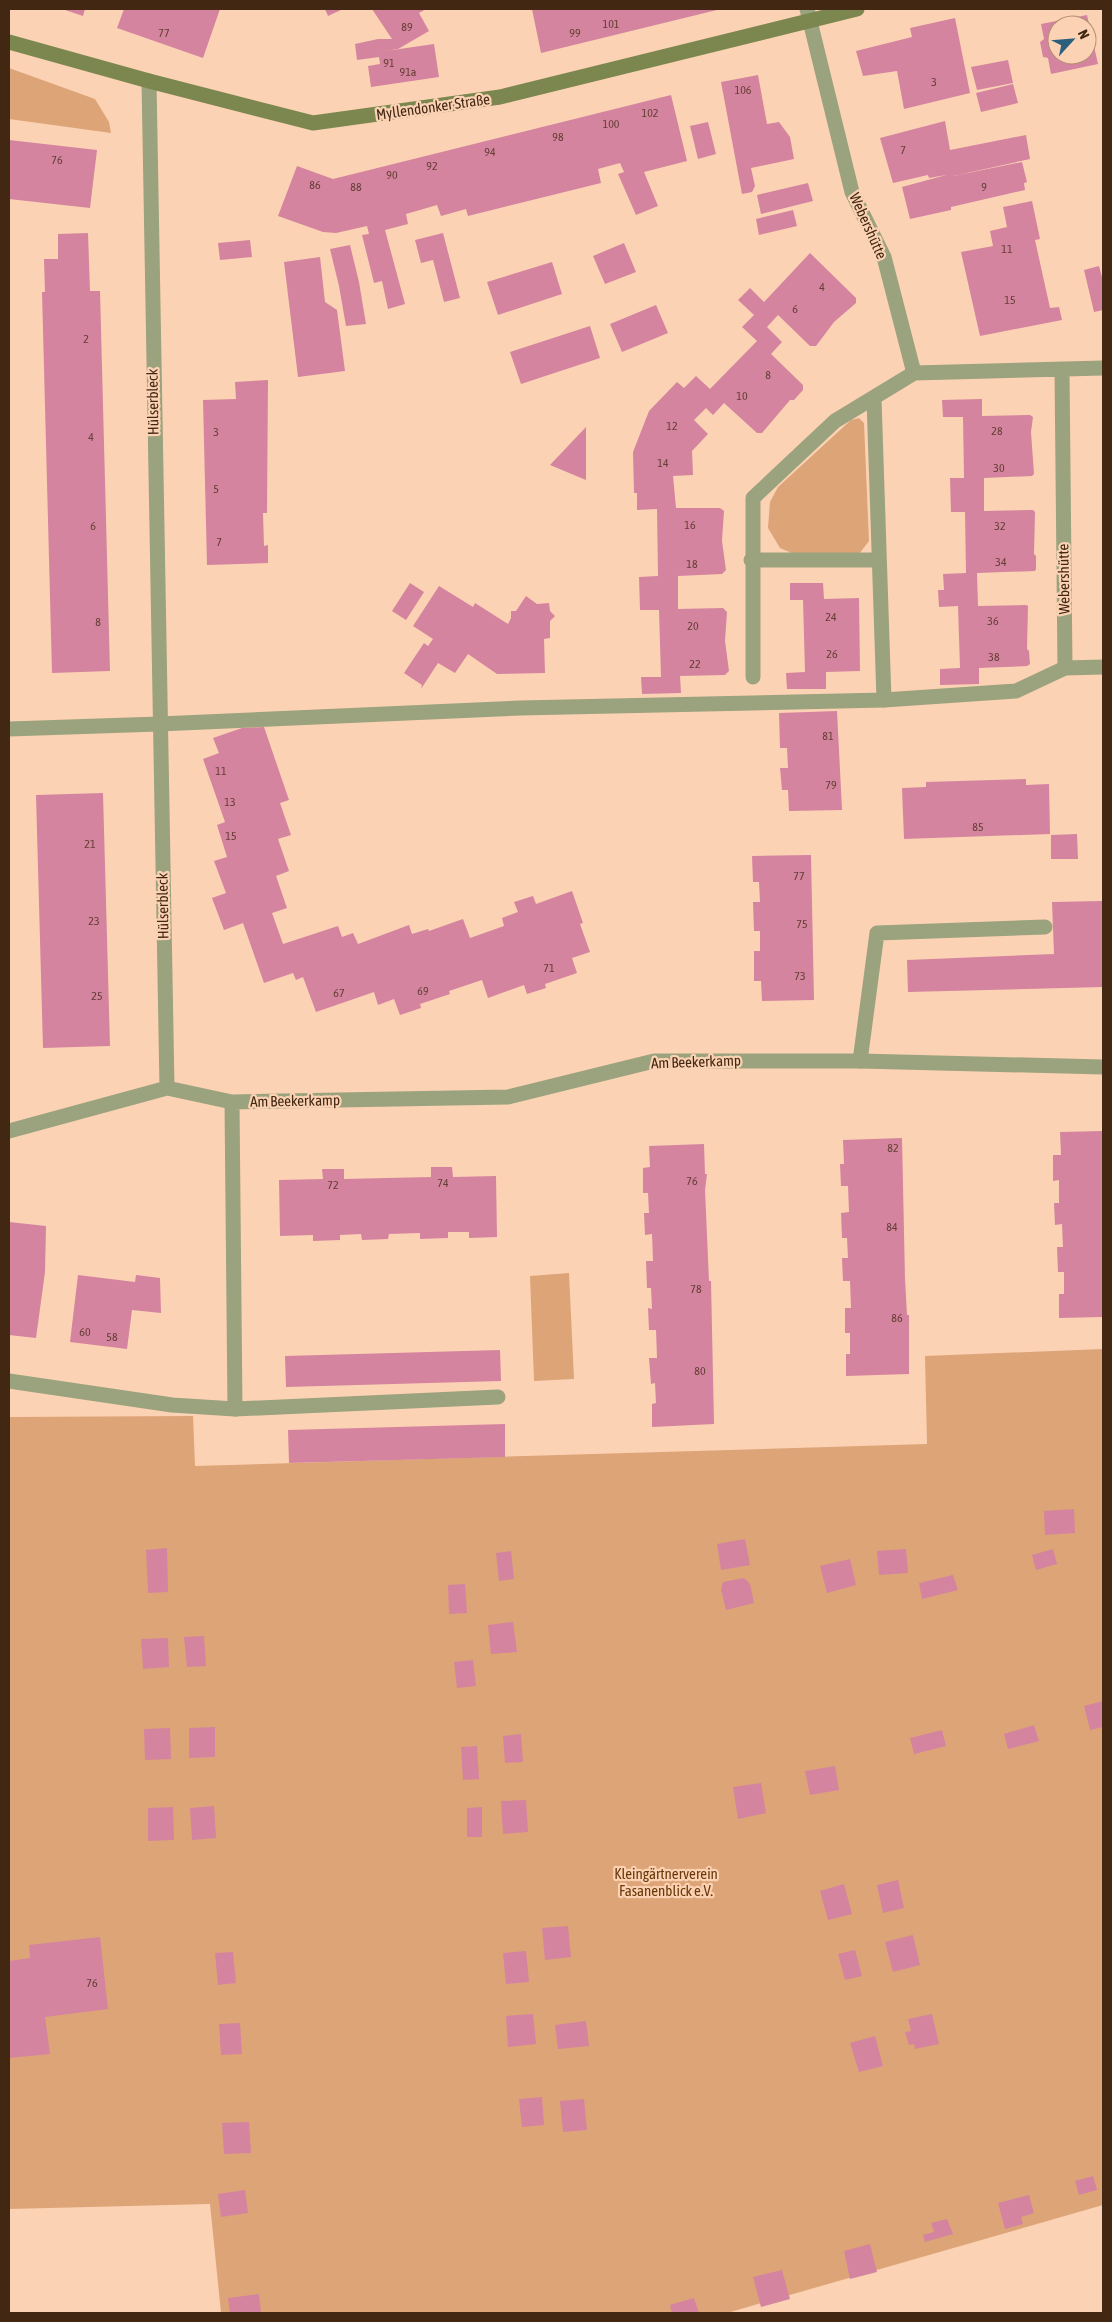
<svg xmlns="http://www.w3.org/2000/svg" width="1112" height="2322" font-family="'Asap Condensed',sans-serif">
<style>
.green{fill:#dda478}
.building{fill:#d4849f;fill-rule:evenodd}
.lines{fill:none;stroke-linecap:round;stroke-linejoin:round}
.lane{stroke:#9aa37d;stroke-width:15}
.street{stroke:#9aa37d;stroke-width:15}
.secondary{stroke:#7b874e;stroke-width:15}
.labels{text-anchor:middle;stroke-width:4.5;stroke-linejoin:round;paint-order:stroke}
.number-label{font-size:12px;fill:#663f36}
.street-label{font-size:15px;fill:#422813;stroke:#fcd2b4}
.park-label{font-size:15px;fill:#693808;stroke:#fcd2b4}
</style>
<rect width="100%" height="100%" fill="#fcd2b4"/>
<!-- green -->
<path class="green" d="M9,68L95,99L109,122L111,133L9,119Z
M859,418L864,423L869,541L859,554H794L780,548L768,528L770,502L778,487L851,420Z
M569,1273L574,1379L534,1381L530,1276Z
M1103,1349V2205L727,2313H221L210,2204L9,2209V1417L193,1416L195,1466L927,1444L925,1356Z"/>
<!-- building -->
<path class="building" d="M62,9H85L83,16Z
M124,9H220L203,58L117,28Z
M325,9H343L328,16Z
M372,9H426L419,13L429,31L398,49L379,52L434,44L439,77L371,87L368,66L380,64L379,57L357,60L355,44L378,39H392Z
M532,9H721L541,53Z
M1087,15L1098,64L1051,74L1048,58L1043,57L1040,42L1044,39L1041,24ZM1057,25H1087V55H1057Z
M955,18L970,93L904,109L897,71L863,76L856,51L912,37L910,28Z
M1008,60L1013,83L977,90L971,67Z
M758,75L767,124L779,122L790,137L794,159L751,168L755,186L752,192L742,194L721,82Z
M1013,84L1018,103L981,112L976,93Z
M671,95L687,161L644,172L658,206L636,215L618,174L624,172L620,163L598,169L601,183L468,216L466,209L441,216L437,205L406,214L408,224L385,230L405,304L388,309L382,281L374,283L362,235L369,234L367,226L336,233L323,232L278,216L297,166L333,179Z
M945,121L950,150L1026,135L1030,159L953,176L1022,162L1027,182L1024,183L1025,190L951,207V210L910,219L902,187L946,175L929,178L928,175L893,183L880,138Z
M708,122L716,154L698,159L690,126Z
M9,140L97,150L90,208L9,199Z
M808,183L813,201L761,214L757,195Z
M1032,201L1040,239L1035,240L1050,308L1059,307L1062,320L980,336L961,252L993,246L990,231L1007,227L1003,207Z
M793,210L797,226L759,235L756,219Z
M88,233L90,291H100L110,671L52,673L42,292H45L44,259H58V234Z
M443,233L460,298L444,302L433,260L421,263L415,240Z
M250,240L252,257L220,260L218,243Z
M624,243L636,272L605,284L593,256Z
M350,245L359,282L366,324L346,326L339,286L330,249Z
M810,253L856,298V303L834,322L816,346H810L778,315L767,327L782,342L771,354L803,385V390L794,400H790L762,433H757L724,403L713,415L706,408L694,420L708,434L692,451L693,475L673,476L676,508H720L724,511L722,541L726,570L722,574L678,576V609L723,608L727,612L725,641L729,671L725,675L680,676L681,693L642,694L641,677H661L659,610H640L639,577L658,576L657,509L637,510V493H634L633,452L649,411L677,382L684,388L696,376L710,389L757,341L742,327L754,315L738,300L750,288L764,302Z
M320,257L325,302L337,310L345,371L298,377L284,262Z
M552,262L562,294L498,315L487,282Z
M1099,266L1103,281V310L1094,312L1084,270Z
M656,305L668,333L622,352L610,324Z
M590,326L600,358L521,384L510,352Z
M268,380L267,513H263L264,546L268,545V563L207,565L203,400L236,399L235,382Z
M982,399V416L1030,415L1033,417L1031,432L1034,474L1032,476L984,478V511L1033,510L1035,512L1034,554L1036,556V569L1035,571L977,573L978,606L1026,605L1028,606L1027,649L1029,651L1030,664L1027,666L979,668V684L940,685V669L960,668L958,606L939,607L938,590H944L943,574L966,573L965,512H951L950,478H964L963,417H943L942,400Z
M586,427V480L550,465Z
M410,583L424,592L406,620L392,611Z
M790,583H823L824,599L859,598L860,671L826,672V689H787L786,673L805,672L803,600H790Z
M439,586L473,607L475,603L508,624L511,618V611H516L526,596L537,604L549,603L550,611L555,616L550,621V638L544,639L545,673L497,674L468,654L455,673L438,663L421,689L422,685L404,673L424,643L428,646L433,639L413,626Z
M837,711L842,810L789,811L788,790H782L780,768H788L787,748H780L779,713Z
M264,727L289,800L280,803L291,835L278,839L289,871L276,876L287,908L272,913L283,944L338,926L342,937L353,933L358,944L409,925L412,934L428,929L429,931L463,919L470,938L504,926L502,918L518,912L514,902L533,896L536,904L572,891L583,923L580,924L590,952L572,958L577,973L545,984L546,988L527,994L524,985L488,998L482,980L449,991L450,994L420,1004L421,1008L400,1015L394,999L378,1005L374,992L316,1012L303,977L296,980L293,973L264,983L243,923L224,930L212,898L226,893L214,861L227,857L217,825L225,822L203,759L219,753L213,738L242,728Z
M1026,779V785L1049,784L1050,834L904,839L902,788L926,787V782Z
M103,793L110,1046L43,1048L36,795Z
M1077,834L1078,859H1051V835Z
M811,855L814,1000L762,1001L761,981H754V951H760V931H754L753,902H760L759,882H753L752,856Z
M1103,901V987L908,992L907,960L1054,954L1052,902Z
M1103,1131V1317L1059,1318V1294H1064V1272H1058L1057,1247H1063L1062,1224L1055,1225L1054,1203H1059V1180L1053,1181V1155H1061L1060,1132Z
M902,1138L905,1279L907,1315H909V1374L846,1376V1354H850V1333H845V1308H851L850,1281H843L842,1258H848L847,1238H842L841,1213L849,1212L848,1186H841L840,1164H844L843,1140Z
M704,1144L705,1174H707L705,1190L709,1281H711L714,1424L652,1427V1404L656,1403L655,1383L651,1384L649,1358H657L656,1330H649L648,1308L652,1309L651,1288H647L646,1261H653L652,1234L645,1235L644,1213H649L648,1193H643V1168L650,1167L649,1146Z
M431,1167H452L453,1177L496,1176L497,1237L469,1238V1232H448V1238L420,1239V1233L389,1234L388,1239L362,1240L361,1234L340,1235V1240L313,1241V1235L280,1236L279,1180L323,1179L322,1169H344V1179L431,1177Z
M9,1222L46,1226L45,1272L36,1338L9,1335Z
M78,1275L135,1282L136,1275L160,1278L161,1313L132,1310L127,1349L70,1342Z
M500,1350L501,1381L286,1387L285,1356Z
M505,1424V1457L289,1463L288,1430Z
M1074,1509L1075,1533L1045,1535L1044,1511Z
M745,1539L750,1565L721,1570L717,1544Z
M167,1548L168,1592L148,1593L146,1550Z
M906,1549L908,1573L879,1575L877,1551Z
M1053,1549L1057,1564L1036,1570L1032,1555Z
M511,1551L514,1579L499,1581L496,1553Z
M850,1559L856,1585L827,1593L820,1566Z
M953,1575L958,1590L922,1599L919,1583Z
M744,1578L750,1584L754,1603L726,1610L721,1590L723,1582Z
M465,1584L467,1613L449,1614L448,1585Z
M513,1622L517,1652L491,1654L488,1625Z
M204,1636L206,1666L187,1667L184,1637Z
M168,1638L169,1667L143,1669L141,1639Z
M473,1660L476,1686L457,1688L454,1662Z
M1103,1701V1727L1090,1730L1084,1706Z
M1034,1725L1039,1741L1008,1749L1004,1734Z
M215,1727V1757L189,1758V1728Z
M170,1728L171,1759L145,1760L144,1729Z
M942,1730L946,1746L914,1754L910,1738Z
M521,1734L523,1762L505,1763L503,1736Z
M477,1746L479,1779L463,1780L461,1747Z
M835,1766L839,1790L810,1795L805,1771Z
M761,1783L766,1813L738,1819L733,1787Z
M526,1800L528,1832L503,1834L501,1801Z
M214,1806L216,1838L192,1840L190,1808Z
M173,1807L174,1840L148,1841V1808Z
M482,1807V1837H467V1808Z
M898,1880L904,1908L883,1913L877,1885Z
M844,1884L852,1914L828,1920L820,1891Z
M568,1926L571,1957L545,1960L542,1928Z
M913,1935L920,1965L893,1972L885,1942Z
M100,1937L108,2009L45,2017L50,2054L9,2058V1961L30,1958L29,1945Z
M855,1950L862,1976L845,1980L838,1954Z
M526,1951L529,1982L506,1984L503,1953Z
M233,1952L236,1983L218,1985L215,1953Z
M533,2014L536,2044L508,2047L506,2016Z
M932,2014L939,2044L915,2049L914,2044L909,2045L905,2032L911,2031L908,2019Z
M586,2021L589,2046L558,2049L555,2025Z
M240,2023L242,2054L221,2055L219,2024Z
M875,2036L883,2066L859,2072L850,2043Z
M542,2097L544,2125L522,2127L519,2099Z
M584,2099L587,2130L563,2132L560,2101Z
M249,2122L251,2153L224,2154L222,2123Z
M1093,2176L1097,2190L1079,2195L1075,2181Z
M245,2190L248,2213L221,2217L218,2194Z
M1029,2195L1034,2213L1021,2217L1023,2224L1005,2229L998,2203Z
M947,2219L953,2234L925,2242L923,2235L934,2232L931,2223Z
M870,2244L877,2272L850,2279L844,2251Z
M782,2270L790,2299L761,2307L753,2277Z
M259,2294L261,2313H230L228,2298Z
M694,2298L699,2313H672L670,2305Z"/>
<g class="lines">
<!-- lane -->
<path class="lane" d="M159,724L520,708L884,700L1016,691L1065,668L1103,667
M860,1061L877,933L1045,927
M235,1409L498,1397"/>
<!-- street -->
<path class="street" d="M807,9L852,192L884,257L914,373
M149,81L167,1088
M1062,370L1065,668
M874,399L884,700
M751,560H878
M753,677V498L835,421L914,373L1103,368
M9,729L159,724
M9,1131L167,1088L232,1102L508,1097L654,1061H860L1103,1067
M9,1381L172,1405L235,1409L232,1102"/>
<!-- secondary -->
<path class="secondary" d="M9,42L149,81L313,123L500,97L857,9"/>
</g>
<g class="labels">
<!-- number labels -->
<g class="number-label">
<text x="611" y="28">101</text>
<text x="407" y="31">89</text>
<text x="164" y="37">77</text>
<text x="575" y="37">99</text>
<text x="389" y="67">91</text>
<text x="408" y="76">91a</text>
<text x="934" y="86">3</text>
<text x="743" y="94">106</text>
<text x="650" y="117">102</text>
<text x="611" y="128">100</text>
<text x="558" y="141">98</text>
<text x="903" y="154">7</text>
<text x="490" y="156">94</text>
<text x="57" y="164">76</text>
<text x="432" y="170">92</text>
<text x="392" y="179">90</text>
<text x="315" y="189">86</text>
<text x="356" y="191">88</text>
<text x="984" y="191">9</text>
<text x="1007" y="253">11</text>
<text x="822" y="291">4</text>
<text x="1010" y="304">15</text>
<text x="795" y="313">6</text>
<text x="86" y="343">2</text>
<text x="768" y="379">8</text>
<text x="742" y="400">10</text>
<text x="672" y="430">12</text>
<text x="997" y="435">28</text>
<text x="216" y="436">3</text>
<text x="91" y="441">4</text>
<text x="663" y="467">14</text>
<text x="999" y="472">30</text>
<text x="216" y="493">5</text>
<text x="690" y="529">16</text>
<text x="93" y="530">6</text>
<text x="1000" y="530">32</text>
<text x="219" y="546">7</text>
<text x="1001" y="566">34</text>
<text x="692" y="568">18</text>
<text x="831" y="621">24</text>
<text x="993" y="625">36</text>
<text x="98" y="626">8</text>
<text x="693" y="630">20</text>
<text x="832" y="658">26</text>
<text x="994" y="661">38</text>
<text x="695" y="668">22</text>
<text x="828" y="740">81</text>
<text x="221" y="775">11</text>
<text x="831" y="789">79</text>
<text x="230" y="806">13</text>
<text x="978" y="831">85</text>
<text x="231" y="840">15</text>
<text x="90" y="848">21</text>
<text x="799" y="880">77</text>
<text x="94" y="925">23</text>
<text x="802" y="928">75</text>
<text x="549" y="972">71</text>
<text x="800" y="980">73</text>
<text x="423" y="995">69</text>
<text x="339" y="997">67</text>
<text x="97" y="1000">25</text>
<text x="893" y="1152">82</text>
<text x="692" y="1185">76</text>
<text x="443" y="1187">74</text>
<text x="333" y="1189">72</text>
<text x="892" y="1231">84</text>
<text x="696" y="1293">78</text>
<text x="897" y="1322">86</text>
<text x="85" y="1336">60</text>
<text x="112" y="1341">58</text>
<text x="700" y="1375">80</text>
<text x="92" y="1987">76</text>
</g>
<!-- street labels -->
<g class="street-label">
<text transform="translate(433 107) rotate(-8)" y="5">Myllendonker Straße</text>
<text transform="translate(868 226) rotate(66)" y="5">Webershütte</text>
<text transform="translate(153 402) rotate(-91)" y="5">Hülserbleck</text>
<text transform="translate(1064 579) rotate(-91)" y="5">Webershütte</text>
<text transform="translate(163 906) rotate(-91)" y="5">Hülserbleck</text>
<text transform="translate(696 1062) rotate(-2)" y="5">Am Beekerkamp</text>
<text transform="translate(295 1101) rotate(-1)" y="5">Am Beekerkamp</text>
</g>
<!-- park labels -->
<g class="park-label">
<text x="666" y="1879">Kleingärtnerverein<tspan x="666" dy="17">Fasanenblick e.V.</tspan></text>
</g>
</g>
<!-- border -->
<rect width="1112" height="2322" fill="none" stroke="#422813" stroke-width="20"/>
<!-- north arrow -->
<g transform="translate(1072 40) rotate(64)"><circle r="24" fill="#fcd2b4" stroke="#b28e74"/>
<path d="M0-4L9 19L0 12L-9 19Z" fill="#2d5e7c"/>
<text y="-8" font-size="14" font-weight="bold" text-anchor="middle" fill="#422813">N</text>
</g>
</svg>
